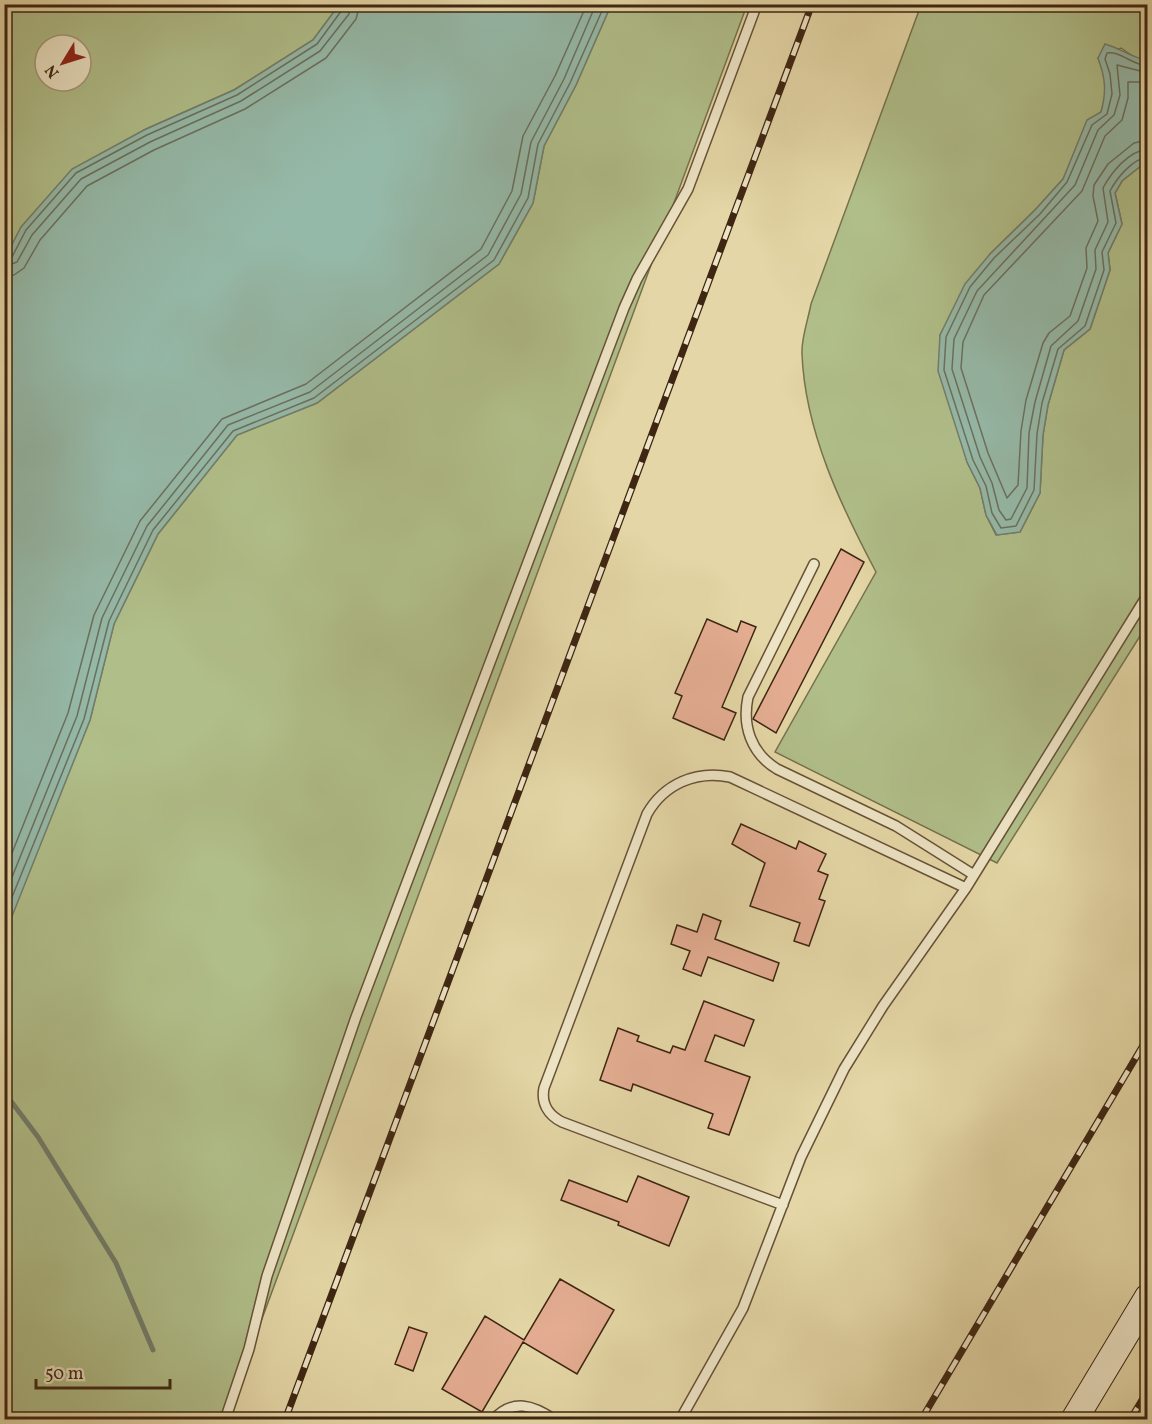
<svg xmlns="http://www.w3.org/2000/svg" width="1152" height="1424" font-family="Vollkorn,serif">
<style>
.green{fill:#b0be89;stroke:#77724e;stroke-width:1.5;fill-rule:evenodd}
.water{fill:#95b9a8;stroke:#727e6c;stroke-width:1.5}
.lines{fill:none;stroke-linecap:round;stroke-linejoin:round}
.shore{stroke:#6a705d;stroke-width:1.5}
.stream{stroke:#727e6c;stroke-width:5}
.building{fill:#e4ad92;stroke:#3e2612;stroke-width:1.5}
.lane-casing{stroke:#685237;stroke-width:12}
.secondary-casing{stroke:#3e2612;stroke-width:28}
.lane{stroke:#ede4c5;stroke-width:9}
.secondary{stroke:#ede4c5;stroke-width:26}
.rail-casing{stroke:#3e2612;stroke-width:7}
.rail{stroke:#ede4c5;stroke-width:4.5;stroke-dasharray:14;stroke-linecap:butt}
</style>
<rect width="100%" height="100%" fill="#e4d6a6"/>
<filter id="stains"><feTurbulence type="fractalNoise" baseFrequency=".00333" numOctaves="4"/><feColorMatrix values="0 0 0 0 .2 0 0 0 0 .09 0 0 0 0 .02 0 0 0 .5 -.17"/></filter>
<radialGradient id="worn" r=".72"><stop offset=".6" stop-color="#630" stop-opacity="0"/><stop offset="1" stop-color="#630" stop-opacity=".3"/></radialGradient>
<!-- green -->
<path class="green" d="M5,5H339L313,40L234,90L144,130L5,258ZM45,45H81V81H45Z
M611,5H747L225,1419H5L4,934L90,720L114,624L158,534L237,435L317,403L499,264L533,203L544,146L576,85Z
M921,5H1147V60L1137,59L1121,48L1098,58L1105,75L1106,95L1101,112L1063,179L1035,210L990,254L940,335L967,462L980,488L986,515L996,535L1020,532L1040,493L1043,435L1048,405L1064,350L1090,329L1110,270L1108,253L1122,224L1115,193L1122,181L1147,161V625L997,863L775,752L876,572C841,506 805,431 802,354C801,339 808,320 811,304Z"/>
<!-- water -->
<path class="water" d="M339,5H611L576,85L544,146L533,203L499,264L317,403L237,435L158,534L114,624L90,720L5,934V258L21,227L72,169L144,130L234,90L313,40Z
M1105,44C1120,48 1132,58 1147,60V161L1122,181L1115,193L1122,224L1108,253L1110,270L1090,329L1064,350L1048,405L1043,435L1040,493L1020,532L997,535L986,515L980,488L967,462L938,371L940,335L965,284L990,254L1035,210L1063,179L1087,120L1101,112C1107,91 1105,77 1098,58Z"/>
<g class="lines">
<!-- shore -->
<path class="shore" d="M1148,66C1132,65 1121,51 1107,53L1105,59L1110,74L1112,94L1107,114L1092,125L1067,182L1040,214L994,258L970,287L946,337L944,370L973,460L986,486L992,513L1001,528L1016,526L1034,490L1037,434L1042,403L1058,349L1085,326L1104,270L1102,252L1116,223L1110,191C1117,178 1132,159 1148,157
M1148,73L1117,65L1120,95L1114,115L1098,130L1075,185L977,291L954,339L952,369L980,457L992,483L999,510L1006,520L1011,519L1027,488L1029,433L1035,402L1051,346L1078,321L1096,269L1095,250L1108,222L1103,188C1111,173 1128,151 1148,149
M1148,82H1128V98L1122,120L1105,136L1082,191L984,295L963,342L961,368L988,453L1007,498L1018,485L1021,431L1026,400L1043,343L1049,333L1070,316L1087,268L1086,248L1098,221L1093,196L1094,185L1108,164L1134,143L1148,140
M4,259L12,257L26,230L76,173L147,135L237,95L317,44L342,10L344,4
M4,267L17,262L32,235L81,179L150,142L241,101L320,51L349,14L351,4
M4,276L14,275L24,268L40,240L87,186L154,150L245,109L326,58L356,19L360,4
M4,873L68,713L94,615L140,521L222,419L306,384L481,249L512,191L523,136L555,76L587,4
M4,897L77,716L102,618L147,526L228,425L310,392L488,255L521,194L531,142L564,79L596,4
M4,917L84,719L109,621L153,530L233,431L314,398L494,260L528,198L538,144L570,83L605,4"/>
<!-- stream -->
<path class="stream" d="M4,1092L38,1137L116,1263L153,1350"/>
</g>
<!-- building -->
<path class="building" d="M841,549L864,562L776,733L753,719Z
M707,619L737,632L741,621L756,627L722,707L736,713L724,740L673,718L682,696L675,693Z
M741,824L796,849L799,841L826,854L818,871L828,875L819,899L825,901L809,946L794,941L800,923L750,906L765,863L732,844Z
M703,914L721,921L715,939L779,963L773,981L708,957L701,976L683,969L690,951L671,944L677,925L697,932Z
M704,1001L754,1020L744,1046L715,1035L705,1061L750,1077L729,1135L708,1128L713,1114L633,1084L631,1091L600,1080L618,1028L639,1036L637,1041L670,1053L673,1046L685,1050Z
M638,1176L689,1197L669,1246L618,1225L619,1222L561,1200L569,1180L627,1202Z
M560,1279L614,1310L577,1374L523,1342L482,1412L442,1389L485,1316L524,1340Z
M409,1327L427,1333L413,1371L395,1364Z"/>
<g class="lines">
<defs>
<path id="lane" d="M814,564L748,697C742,726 751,753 777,769L896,826L974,875
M783,1205L562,1122C548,1115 541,1103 544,1088L647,814C664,784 696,770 730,777L966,888
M225,1420L249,1349L267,1276L356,1017L624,308L637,279L688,189L757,4
M493,1420C513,1398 533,1405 555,1420
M680,1420L743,1308L801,1157L844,1069L883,1006L966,888L1148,594"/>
<path id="secondary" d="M1074,1420L1148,1297"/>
</defs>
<!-- lane casing -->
<use href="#lane" class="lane-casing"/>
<!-- secondary casing -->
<use href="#secondary" class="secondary-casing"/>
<!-- lane -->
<use href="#lane" class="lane"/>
<!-- secondary -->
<use href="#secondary" class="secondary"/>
<defs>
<path id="rail" d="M285,1420L812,4
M921,1420L1148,1037
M1130,1420L1148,1390"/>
</defs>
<!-- rail casing -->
<use href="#rail" class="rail-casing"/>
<!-- rail -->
<use href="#rail" class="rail"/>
</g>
<!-- margin -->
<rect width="1152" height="1424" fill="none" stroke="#e4d6a6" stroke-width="24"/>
<rect x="6" y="6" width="1140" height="1412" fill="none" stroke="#3e2612" stroke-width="3"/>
<rect x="12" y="12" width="1128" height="1400" fill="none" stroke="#3e2612" stroke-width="1.5"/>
<!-- north arrow -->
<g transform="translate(63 63) rotate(232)"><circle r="28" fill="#ede4c5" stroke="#a7987d" stroke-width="1.5"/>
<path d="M0-4.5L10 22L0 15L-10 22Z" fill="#8f2418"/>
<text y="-9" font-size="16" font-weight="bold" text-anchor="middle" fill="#3e2612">N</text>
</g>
<!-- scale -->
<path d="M36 1379v9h134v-9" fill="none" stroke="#3e2612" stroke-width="3"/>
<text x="45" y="1379" font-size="18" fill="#3e2612" stroke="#ede4c5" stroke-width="4.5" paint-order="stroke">50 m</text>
<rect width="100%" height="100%" filter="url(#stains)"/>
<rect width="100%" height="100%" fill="url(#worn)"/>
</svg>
